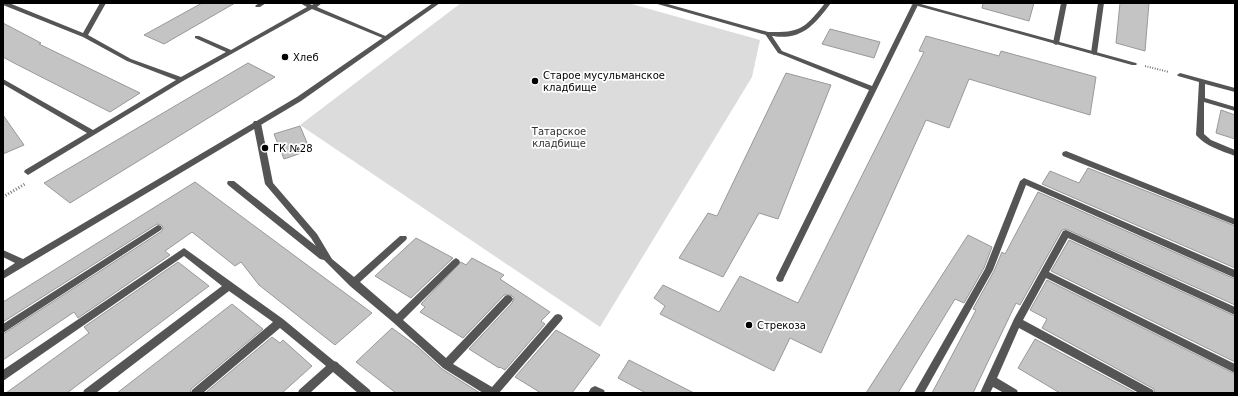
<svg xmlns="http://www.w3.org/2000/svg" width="1238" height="396" font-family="'DejaVu Sans',sans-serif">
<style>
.green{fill:#dcdcdc}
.building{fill:#c4c4c4;stroke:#999}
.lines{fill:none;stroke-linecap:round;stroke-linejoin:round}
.path-far1{stroke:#777;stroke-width:2;stroke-dasharray:1 1.5;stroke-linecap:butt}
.path{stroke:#777;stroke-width:3;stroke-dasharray:1 2;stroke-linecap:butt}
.service{fill:#555;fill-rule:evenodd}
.minor{fill:#555;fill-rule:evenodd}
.poi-dot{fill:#000;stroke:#fff;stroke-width:1.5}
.labels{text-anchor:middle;stroke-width:3.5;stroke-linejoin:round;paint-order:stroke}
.poi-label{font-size:10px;fill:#000;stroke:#fff;text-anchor:start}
.park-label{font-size:10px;fill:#333;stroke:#fff}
</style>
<rect width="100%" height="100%" fill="#fff"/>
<!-- green -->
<path class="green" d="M461,3H628L760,40L752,77L600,327L300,125Z"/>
<!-- building -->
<path class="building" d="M202,3H235L164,44L144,35Z
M983,3H1034L1029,21L982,8Z
M1120,3H1149L1145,51L1116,43Z
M3,23L41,43L39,44L140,93L110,112L14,63L3,57Z
M830,29L880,42L874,58L822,44Z
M926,36L999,56L1001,51L1096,77L1090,115L969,79L949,128L926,120L821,353L790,338L774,371L660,314L665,306L654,298L663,285L719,312L740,276L798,303L924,52L919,51Z
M248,63L275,77L70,203L44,183Z
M786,73L831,85L778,219L759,213L723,277L679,258L708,213L717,216Z
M1221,110L1235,115V139L1216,133Z
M3,115L24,145L3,154Z
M300,126L310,150L284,159L274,134Z
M1088,168L1235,226V268L1042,184L1050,171L1079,183Z
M195,182L372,313L335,345L259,285L241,262L235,266L192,232L165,251L170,255L78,318L74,312L3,360V334L162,231L163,227L161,225L157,224L3,322V302Z
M1038,192L1235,279V305L1066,229L1062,230L1020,305L1016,303L973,393H932L976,310L973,309L994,271L1002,252L1005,254Z
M968,235L992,247L984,268L964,303L955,299L898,393H866Z
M416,238L453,258L411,298L375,276Z
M1069,240L1235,316V362L1051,271Z
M472,258L504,275L500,279L550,312L541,321L545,324L505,370L500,367L499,368L469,349L512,303L514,298L511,295H504L463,338L420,312L425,307L421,304L461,262L466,265Z
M178,262L209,286L67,393H6L89,333L84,327Z
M1047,280L1235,374V393H1155L1154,389L1042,328L1047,319L1030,310Z
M232,304L263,329L191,389L190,393H117Z
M392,328L418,347L442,369L480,393H396L356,362Z
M556,330L600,355L572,393H541L515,377Z
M272,337L280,343L283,340L312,366L282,393H205Z
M1035,339L1136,393H1060L1018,368Z
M629,360L694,393H646L618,378Z"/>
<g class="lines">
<!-- path-far1 -->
<path class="path-far1" d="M1145,66L1169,72"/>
<!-- path -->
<path class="path" d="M3,197L25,184"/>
<!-- service -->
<path class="service" d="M3,3H9L83,33L100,3H106L88,35L131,59L181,77L226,52L195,38V36H199L231,50L307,7L300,3H308L312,5L315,3H322L317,7L390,38L387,40L385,39L312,9L183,81L28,175L24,172L25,170L87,133L3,84V79L93,130L176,80L127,61L83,37L3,5Z
M259,3H266L260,7H256L255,6Z
M915,3L918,5L784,278L783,281L780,282L777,281L776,278L869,90L778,53L765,34L768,32L770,33L782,51L872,86L912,5Z
M1061,3H1067L1059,43L1056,45L1053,43Z
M1098,3H1104L1097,53L1094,55L1091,53Z
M1180,73L1235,88V92L1205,84V98L1235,107V111L1204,102V134L1211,140L1235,150V156C1222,151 1205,146 1196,135L1199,82L1178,76L1177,75Z
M254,121H260L261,123L273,183L317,234L332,259L354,277L400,236H406L407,238L406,240L360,282L397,314L453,260L456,258L459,260L460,262L459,264L403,320L446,358L505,296L508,295L511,296L513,299L511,302L453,364L492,387L555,315L558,314L561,315L563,318L561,321L499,393H483L443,368L394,323L350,286L324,260L320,259L228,185L227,183L228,181H234L316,246L311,238L265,184L253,123Z
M1066,151L1235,219V225L1063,156L1062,154L1063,152Z
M1024,178L1235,270V278L1026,185L993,270L924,393H914L985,269L1020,181Z
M158,225L161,226L162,228L161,230L3,333V324Z
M1066,230L1235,307V315L1068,238L1049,272L1235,364V373L1046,278L1023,320L1153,390L1154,393H1139L1019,328L997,378L1017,390L1018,393H1004L993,387L990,393H980L1014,319L1063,231Z
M184,248L283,319L334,361L337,362L339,364L370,390L371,393H358L333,372L310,393H298L299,390L326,366L280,328L203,393H191L192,390L273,322L229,291L96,393H83L84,390L222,286L184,256L3,381V370Z
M595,386L604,390L605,393H588L591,388Z"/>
<!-- minor -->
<path class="minor" d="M433,3H440L301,101L3,279V271L15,263L3,257V250L23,259L297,97Z
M654,3H664L768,32C801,33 805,28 825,3H831C812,28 800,42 766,35Z
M907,3H917L1136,63L1137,64L1136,65H1132Z"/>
</g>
<!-- markers -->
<g class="poi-dot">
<circle cx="285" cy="57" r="4"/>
<circle cx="535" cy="81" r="4"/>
<circle cx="265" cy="148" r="4"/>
<circle cx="749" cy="325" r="4"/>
</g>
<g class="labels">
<!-- poi labels -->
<g class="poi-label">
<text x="293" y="61">Хлеб</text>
<text x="543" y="79">Старое мусульманское<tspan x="543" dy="12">кладбище</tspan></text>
<text x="273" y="152">ГК №28</text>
<text x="757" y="329">Стрекоза</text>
</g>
<!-- park labels -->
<g class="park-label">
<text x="559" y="135">Татарское<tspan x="559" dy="12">кладбище</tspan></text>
</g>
</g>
<!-- border -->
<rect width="1238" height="396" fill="none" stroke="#000000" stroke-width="8"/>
</svg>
